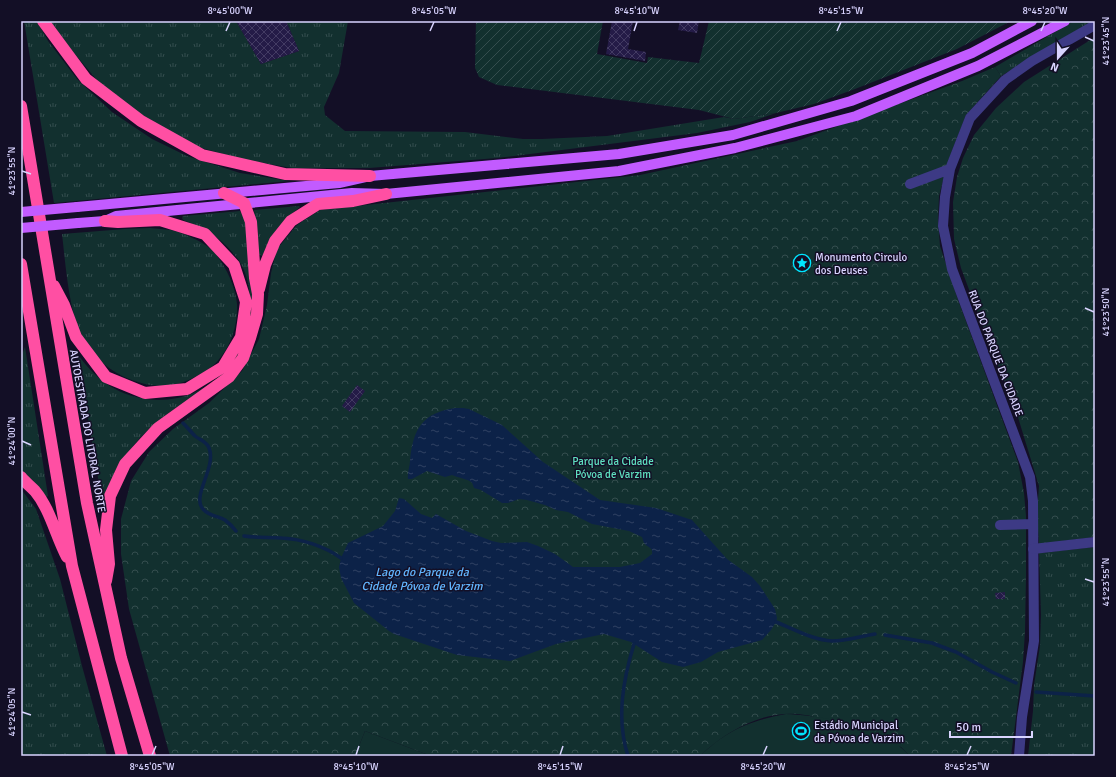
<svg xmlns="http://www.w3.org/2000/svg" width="1116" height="777" font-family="Signika,sans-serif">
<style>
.grass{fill:url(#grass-tufts)}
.park{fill:url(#park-crowns)}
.garden{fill:url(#garden-furrows)}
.pitch{fill:#12302f}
.water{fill:url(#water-ripples)}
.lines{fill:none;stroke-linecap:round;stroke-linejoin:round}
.stream{stroke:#0c2248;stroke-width:3.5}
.building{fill:url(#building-cross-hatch)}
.minor{stroke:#3d3a85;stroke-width:10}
.tertiary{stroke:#3d3a85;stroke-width:10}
.primary{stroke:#c25bff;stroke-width:10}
.motorway{stroke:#ff4fa3;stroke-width:12}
.primary-bridge{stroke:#c25bff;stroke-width:10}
.ticks{fill:none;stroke:#d9d4ff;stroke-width:1.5}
.labels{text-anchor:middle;stroke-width:3;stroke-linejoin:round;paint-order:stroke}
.poi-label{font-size:11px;fill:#d9d4ff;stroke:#130f26;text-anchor:start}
.street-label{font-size:11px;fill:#d9d4ff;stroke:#130f26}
.park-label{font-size:11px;fill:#5fe0c0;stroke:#130f26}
.water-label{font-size:12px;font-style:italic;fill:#62b6ff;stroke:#130f26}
.neatline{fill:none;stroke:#d9d4ff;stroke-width:1.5}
.ticks-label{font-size:10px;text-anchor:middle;fill:#d9d4ff}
</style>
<defs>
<pattern id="grass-tufts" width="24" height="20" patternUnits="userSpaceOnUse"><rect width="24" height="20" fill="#12302f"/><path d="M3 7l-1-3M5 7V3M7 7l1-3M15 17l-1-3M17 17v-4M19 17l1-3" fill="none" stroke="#344d4e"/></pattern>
<pattern id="park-crowns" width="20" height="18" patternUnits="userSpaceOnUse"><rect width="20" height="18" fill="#12302f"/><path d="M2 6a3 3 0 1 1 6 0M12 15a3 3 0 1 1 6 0" fill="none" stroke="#344d4e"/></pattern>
<pattern id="garden-furrows" width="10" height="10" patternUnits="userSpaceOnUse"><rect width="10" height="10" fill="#12302f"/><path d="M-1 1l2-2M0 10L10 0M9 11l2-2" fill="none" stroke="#344d4e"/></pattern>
<pattern id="water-ripples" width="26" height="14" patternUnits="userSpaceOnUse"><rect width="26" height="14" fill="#0c2248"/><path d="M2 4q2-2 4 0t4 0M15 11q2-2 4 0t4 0" fill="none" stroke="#2f4163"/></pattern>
<pattern id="building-cross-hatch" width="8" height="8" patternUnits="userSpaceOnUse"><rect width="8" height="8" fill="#241b47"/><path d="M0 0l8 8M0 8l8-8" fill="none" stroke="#433b63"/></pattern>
</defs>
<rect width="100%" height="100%" fill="#130f26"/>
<!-- grass -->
<path class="grass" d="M24,21H37L48,41L77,79L112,112L152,139L187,156L240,173L289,181L54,203Z
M50,21H236L261,64L299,51L286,21H348L339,73L324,107L325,115L345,131L465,132L523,139H542L607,136L724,117L734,119L776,113L750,122L697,133L497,158L369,168H292L242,159L198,147L132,109L102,86L58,34Z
M1074,21H1092L1001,76L995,67Z
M299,206L300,207C283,220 270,234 263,255L261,256L259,254L254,210Z
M240,211L247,221L249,228C250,243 250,259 251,274C252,291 254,309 250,325C238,386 186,393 147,431C127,450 113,473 105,500L104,502L102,501L77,353C93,377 116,395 146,399C204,407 251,361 250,304C250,285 246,267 233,253C220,237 202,227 183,220L182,218L183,216Z
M150,228C157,229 164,229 171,230C183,233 204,242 212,250C224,262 236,287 237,304C238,323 232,344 220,358C213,368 201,374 191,379C173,387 157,388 138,382C118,376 100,364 87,346C69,319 66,267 62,234L125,229Z
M25,347L48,496L46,497L28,476L21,471V357Z
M21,489L36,509L60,579L82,666L107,756H21Z
M1095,547V756H1028L1033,711L1034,685L1040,646L1041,615L1039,553Z"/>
<!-- park -->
<path class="park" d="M1095,37V537L1039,544L1037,513L1039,486L1013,401L996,362L961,268L954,239L953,202L957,177L963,158L974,135L996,108L1024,82Z
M995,67L1001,76L966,115L948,161L939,196L938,220L940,246L957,297L1018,462L1024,493L1026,516V576L1025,631L1023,662L1011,756H910L901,747C879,740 857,732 834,724C825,721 815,716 805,715C767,708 727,730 700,756H431L365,731L355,756H170L129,609L121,554V519L131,481L149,452L173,429L209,403L242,371L259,339L267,305L271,273L277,249L297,225L320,210L640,175L797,141L962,81Z"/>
<!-- garden -->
<path class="garden" d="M476,21H603L597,54L647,63L648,57L699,63L709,21H1011L957,49L855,89L814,104L776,113L734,119L699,110L497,85L479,77L475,68Z"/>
<!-- pitch -->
<path class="pitch" d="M786,714C813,715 862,723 886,737C895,742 903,749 910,756H700C727,730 749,721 786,714Z
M365,731L431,756H355Z"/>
<!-- water -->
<path class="water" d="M455,408H463L469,409L502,425L543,462L600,500L656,508L692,520L727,559L752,577L760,586L775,609L777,618L776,622L771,630L762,640L718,652L701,662L683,667L662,662L631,642L604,634L556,644L510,661L457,655L394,634L389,631L354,603L341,578L339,567L341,558L348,543L383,526L395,511L399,498L404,499L421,514L432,518L436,514L466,531L492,541L501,543L527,542L538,546L555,554L573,567H620L640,563L652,554C653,547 648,548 644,543C643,541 643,539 642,537L629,531L592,524L568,512L556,510L545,505L527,500L519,499L508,503H502L481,490L474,488C473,486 473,483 471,482C470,480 456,477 452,475L445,477L427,471L412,479H408C407,473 410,466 410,461C413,428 423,413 455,408Z"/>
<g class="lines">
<!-- stream -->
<path class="stream" d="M183,423C187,427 191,432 195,436C200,440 207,442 209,448C217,467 191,496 203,509C209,516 218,516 225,520C229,523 233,527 236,531
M244,536C257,538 269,537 282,538C302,539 324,546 341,558
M776,622C794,629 813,640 832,641C847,641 861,636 875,634
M885,635L932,643L956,652L992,672L1016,683
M1036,692L1095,696
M628,756C616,719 623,680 634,644"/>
</g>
<!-- building -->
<path class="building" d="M236,21H286L299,51L261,64Z
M612,21H633L628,49L646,52L645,61L606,54Z
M680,21H699L697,33L678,30Z
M357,385L365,391L350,412L342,406Z
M1005,592V599H996L995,593Z"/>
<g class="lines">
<!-- minor -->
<path class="minor" d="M910,184L950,169
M1000,525L1033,524
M1019,756L1022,717L1034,641L1033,501L1030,477L952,269L943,226L945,197L950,169L970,118L1005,80L1032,61L1095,25"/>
<!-- tertiary -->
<path class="tertiary" d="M1033,549L1095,542"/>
<!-- primary -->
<path class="primary" d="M77,207L339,183L370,176L619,154L733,135L851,101L972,53L1032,21
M78,223L105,221L116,216L352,193L386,194L619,171L735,148L856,116L978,66L1065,21"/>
<!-- motorway -->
<path class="motorway" d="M43,21L86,79L141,121L202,155L285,174L370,176
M21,106L87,503L121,658L150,756
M21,264L72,566L122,756
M54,286L64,305L76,337L106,377L145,393L187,389L223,367L241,337L246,302L234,265L205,234L160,220L118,222L105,221
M259,289L265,265L275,241L291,221L318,204L353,201L386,194
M21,477C25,482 30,486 35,491C50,509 56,536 67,557
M106,581L109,564L106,530L110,496L125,464L158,428L229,377L243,358L250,338L257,314L258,294L255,278L251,222L244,203L224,193"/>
<!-- primary-bridge -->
<path class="primary-bridge" d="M21,212L77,207
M21,228L78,223"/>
</g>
<!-- ticks -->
<path class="ticks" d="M226,31L230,22M430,31L434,22M634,31L637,22M837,31L841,22M1041,31L1045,22M1085,37L1094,41M22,171L31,174M1085,308L1094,312M22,441L31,445M1085,579L1094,582M22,712L31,715M152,755L156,746M356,755L359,746M560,755L563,746M763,755L767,746M967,755L971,746"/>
<!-- icons -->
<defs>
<symbol id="sight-ring" viewBox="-11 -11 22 22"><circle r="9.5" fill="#130f26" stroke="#00e5ff" stroke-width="1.5"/><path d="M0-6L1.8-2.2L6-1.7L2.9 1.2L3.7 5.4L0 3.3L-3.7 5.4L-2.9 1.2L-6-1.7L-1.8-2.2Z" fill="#00e5ff"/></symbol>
<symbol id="stadium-ring" viewBox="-11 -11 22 22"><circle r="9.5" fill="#130f26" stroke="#00e5ff" stroke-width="1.5"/><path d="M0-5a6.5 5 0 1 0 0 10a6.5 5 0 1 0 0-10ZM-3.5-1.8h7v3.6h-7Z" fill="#00e5ff"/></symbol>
</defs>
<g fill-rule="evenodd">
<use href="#sight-ring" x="792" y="253" width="20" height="20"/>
<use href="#stadium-ring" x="791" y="721" width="20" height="20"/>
</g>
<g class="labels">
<!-- poi labels -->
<g class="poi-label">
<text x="815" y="261">Monumento Circulo<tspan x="815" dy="13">dos Deuses</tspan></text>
<text x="814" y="729">Estádio Municipal<tspan x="814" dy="13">da Póvoa de Varzim</tspan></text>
</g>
<!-- street labels -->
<g class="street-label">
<text transform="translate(996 353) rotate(69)" y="4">RUA DO PARQUE DA CIDADE</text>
<text transform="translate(88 431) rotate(80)" y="4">AUTOESTRADA DO LITORAL NORTE</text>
</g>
<!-- park labels -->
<g class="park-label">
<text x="613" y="465">Parque da Cidade<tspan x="613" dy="13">Póvoa de Varzim</tspan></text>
</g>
<!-- water labels -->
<g class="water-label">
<text x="422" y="576">Lago do Parque da<tspan x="422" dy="14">Cidade Póvoa de Varzim</tspan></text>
</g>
</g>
<!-- border -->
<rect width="1116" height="777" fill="none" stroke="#130f26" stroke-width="44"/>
<!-- north arrow -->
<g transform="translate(1058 58) rotate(201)" stroke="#130f26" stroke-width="3" paint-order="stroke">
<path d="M0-3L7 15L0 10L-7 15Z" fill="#d9d4ff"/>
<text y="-6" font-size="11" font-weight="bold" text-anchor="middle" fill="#d9d4ff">N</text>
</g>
<!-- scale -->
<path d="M950 731v6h82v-6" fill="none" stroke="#d9d4ff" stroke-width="2"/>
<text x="956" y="731" font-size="12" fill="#d9d4ff" stroke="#130f26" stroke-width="3" paint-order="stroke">50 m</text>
<rect x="22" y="22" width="1072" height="733" class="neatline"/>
<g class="ticks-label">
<text x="230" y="14">8°45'00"W</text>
<text x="434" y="14">8°45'05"W</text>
<text x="637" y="14">8°45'10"W</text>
<text x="841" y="14">8°45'15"W</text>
<text x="1045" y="14">8°45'20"W</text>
<text transform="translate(1105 41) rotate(-90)" y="4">41°23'45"N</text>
<text transform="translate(11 171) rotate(-90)" y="4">41°23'55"N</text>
<text transform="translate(1105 312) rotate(-90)" y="4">41°23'50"N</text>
<text transform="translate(11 441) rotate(-90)" y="4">41°24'00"N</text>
<text transform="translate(1105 582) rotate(-90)" y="4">41°23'55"N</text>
<text transform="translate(11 712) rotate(-90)" y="4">41°24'05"N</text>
<text x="152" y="770">8°45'05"W</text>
<text x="356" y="770">8°45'10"W</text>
<text x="560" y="770">8°45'15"W</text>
<text x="763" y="770">8°45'20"W</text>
<text x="967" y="770">8°45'25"W</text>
</g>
</svg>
